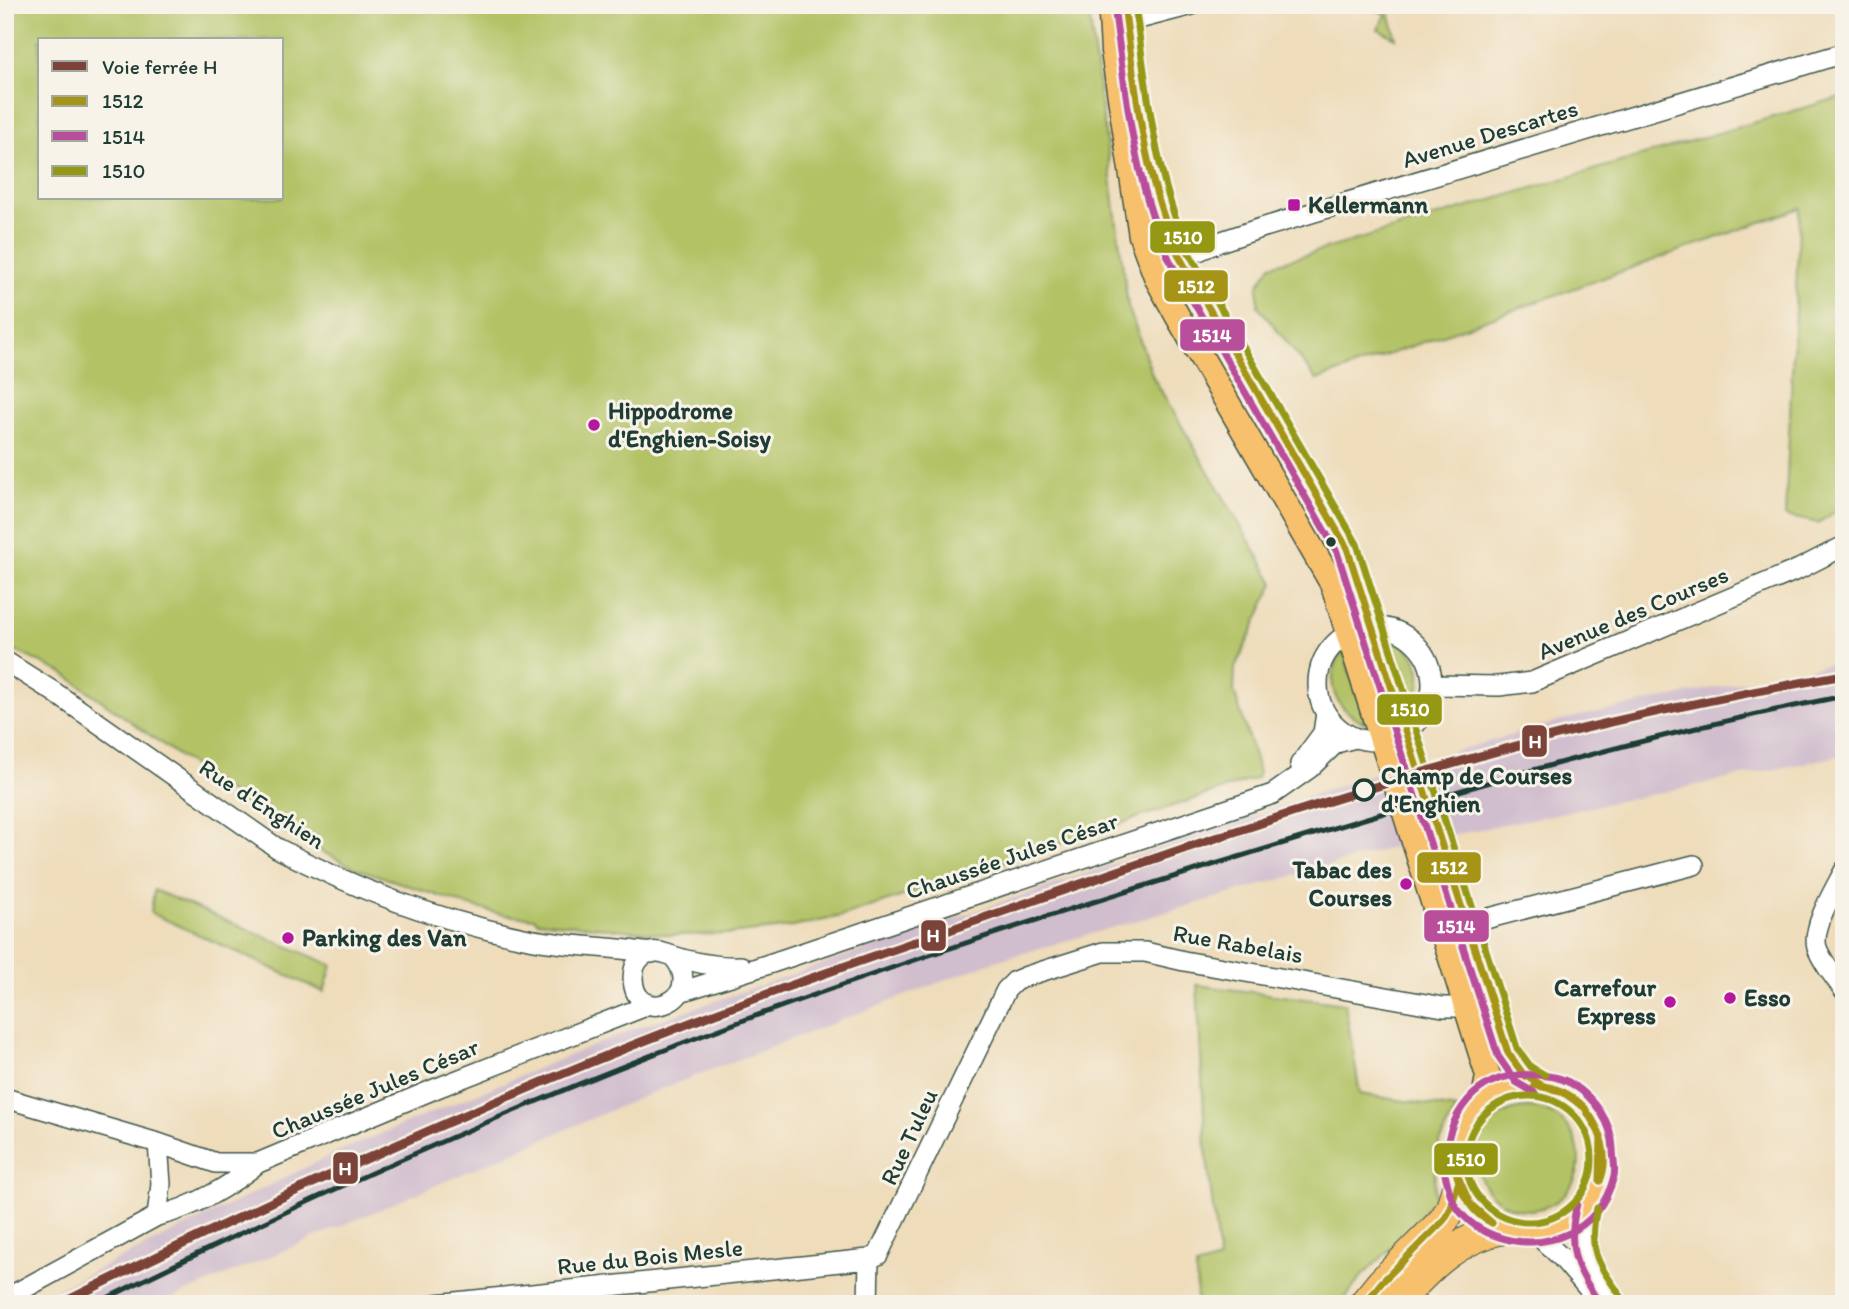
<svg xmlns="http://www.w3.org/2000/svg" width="1849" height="1309" font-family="Itim,sans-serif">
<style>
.industrial{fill:#d0bdcd}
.green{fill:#b2c265;stroke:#68804c;stroke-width:2;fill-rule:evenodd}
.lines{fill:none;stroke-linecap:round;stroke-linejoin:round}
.minor-casing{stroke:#3e5548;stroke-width:22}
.major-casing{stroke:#3e5548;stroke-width:27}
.highway-casing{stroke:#3e5548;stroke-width:32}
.minor{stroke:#fff;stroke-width:19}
.major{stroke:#f7c06c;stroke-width:24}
.highway{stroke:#f7c06c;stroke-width:30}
.rail{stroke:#1f3d34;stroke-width:5}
.bus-1-casing{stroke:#f7f3e8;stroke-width:12}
.bus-2-casing{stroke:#f7f3e8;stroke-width:12}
.bus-3-casing{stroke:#f7f3e8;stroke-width:12}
.bus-1{stroke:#a59415;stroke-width:7}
.bus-2{stroke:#b94e9a;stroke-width:7}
.bus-3{stroke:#959812;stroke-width:7}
.rail-1-casing{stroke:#f7f3e8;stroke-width:14}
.rail-1{stroke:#7b4339;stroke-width:9}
.poi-dot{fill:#b5179e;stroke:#f7f3e8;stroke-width:2.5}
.bus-dot{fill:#1f3d34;stroke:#f7f3e8;stroke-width:2.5}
.stop-dot{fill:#f7f3e8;stroke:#1f3d34;stroke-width:3.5}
.labels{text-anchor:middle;stroke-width:6;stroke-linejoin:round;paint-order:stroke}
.street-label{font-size:24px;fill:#1f3d34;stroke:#f7f3e8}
.poi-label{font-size:24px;font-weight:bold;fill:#1f3d34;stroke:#f7f3e8;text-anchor:start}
.stop-label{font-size:24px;font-weight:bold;fill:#1f3d34;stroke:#f7f3e8;text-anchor:start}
.line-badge{stroke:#f7f3e8;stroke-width:2.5}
.badge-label{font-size:19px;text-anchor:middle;font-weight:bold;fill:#fff}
</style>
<rect width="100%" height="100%" fill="#f7f3e8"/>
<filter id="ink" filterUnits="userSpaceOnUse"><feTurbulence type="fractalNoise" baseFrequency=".0143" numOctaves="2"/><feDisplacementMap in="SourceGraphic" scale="14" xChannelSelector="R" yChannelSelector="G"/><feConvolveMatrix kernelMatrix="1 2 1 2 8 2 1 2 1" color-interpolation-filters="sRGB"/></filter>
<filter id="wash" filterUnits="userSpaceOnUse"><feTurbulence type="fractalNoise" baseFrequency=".00686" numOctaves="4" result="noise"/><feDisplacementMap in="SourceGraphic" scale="28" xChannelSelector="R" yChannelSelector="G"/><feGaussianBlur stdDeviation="1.57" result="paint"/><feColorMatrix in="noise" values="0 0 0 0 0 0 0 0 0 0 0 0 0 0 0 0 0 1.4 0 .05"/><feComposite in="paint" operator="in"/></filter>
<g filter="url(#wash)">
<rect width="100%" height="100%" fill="#eedcba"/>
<!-- industrial -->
<path class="industrial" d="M1844,661V755L1398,846L995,961L656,1091L159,1304H27L339,1151L631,1030L1371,775L1575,717Z"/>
<!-- green -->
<path class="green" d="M5,5H1088L1128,306L1153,377L1274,583L1235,668L1234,691L1259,772L1257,778L846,915L793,927L729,934L673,935L537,921L535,918L504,915L466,905L353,867L289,835L63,673L5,646ZM40,40H282V198H40Z
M1369,5H1387L1396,38L1378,29L1386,15Z
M1844,96V506L1818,523L1785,516L1800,208L1317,380L1258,306V285L1271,265Z
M1385,636C1423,650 1429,678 1409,710Z
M1343,650L1365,723C1332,707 1323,682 1343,650Z
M154,890L332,965L324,992L155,915L151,912Z
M1197,985L1345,1004L1360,1094L1457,1109C1437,1140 1433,1161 1435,1198L1403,1237L1362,1276L1341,1304H1197L1196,1267L1219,1260L1206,1149Z
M1477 1159a51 51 0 1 1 102 0a51 51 0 1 1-102 0Z"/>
</g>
<g filter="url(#ink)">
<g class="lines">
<defs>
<path id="minor" d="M1114,23L1127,22L1192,5
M1153,271L1219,242L1258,229L1844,53
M1318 684a57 57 0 1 1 114 0a57 57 0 1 1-114 0Z
M5,661L54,692L277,848C355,889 437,920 524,938C566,947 609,946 652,953
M1432,685L1499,686L1532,682L1799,569L1844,546
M1300,764L1323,733L1326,713
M1844,871C1835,889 1811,927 1817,948C1823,963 1834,977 1844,990
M1466,924L1694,865
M673,957C686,970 688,993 669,1002C623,1023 620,937 667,954C692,963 714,967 741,966
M680,992L766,965L1273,794L1310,768L1336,743L1355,738
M5,1098L158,1143L216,1163H258
M1587,1206C1573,1254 1587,1265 1613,1304
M157,1216L161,1184L158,1143
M1535,1233L1562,1258L1592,1293
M5,1299L157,1216C193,1208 230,1186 258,1163L437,1088L641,1008L647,1003
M436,1304L869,1259L878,1255L1006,990L1015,981L1027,976L1103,952H1145L1184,961L1443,1007H1467
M868,1304L869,1259"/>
<path id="major" d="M1124,5C1137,90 1140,181 1180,258L1347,548L1508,1053L1524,1075L1540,1084
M1111,16L1113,51L1141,236L1157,279L1178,317L1333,585L1488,1076L1484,1098
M1454 1158a75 75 0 1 1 150 0a75 75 0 1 1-150 0Z"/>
<path id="highway" d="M1364,1304L1382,1282L1444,1220L1451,1208L1458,1184
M1396,1304C1427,1269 1456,1238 1504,1229"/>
</defs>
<!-- minor casing -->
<use href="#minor" class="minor-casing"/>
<!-- major casing -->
<use href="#major" class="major-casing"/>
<!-- highway casing -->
<use href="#highway" class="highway-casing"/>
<!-- minor -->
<use href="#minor" class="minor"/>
<!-- major -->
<use href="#major" class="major"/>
<!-- highway -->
<use href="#highway" class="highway"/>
<!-- rail -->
<path class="rail" d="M95,1304C278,1213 466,1127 657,1053C843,981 1032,920 1222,862C1427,799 1633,737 1844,696"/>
<defs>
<path id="bus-1" d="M1124,5C1136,92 1143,177 1180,258L1347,548L1508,1053L1524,1075L1540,1084
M1534,1085C1555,1086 1570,1093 1585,1108
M1534,1085L1561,1091L1585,1108
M1586,1110C1601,1129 1610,1158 1600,1181
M1586,1110L1601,1136L1600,1181
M1456,1172L1470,1204L1492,1223
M1456,1172C1462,1194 1470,1213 1492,1223
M1364,1304L1382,1282L1444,1220L1451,1208L1458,1184"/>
<path id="bus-2" d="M1114,6C1126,94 1133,182 1171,263L1337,552L1498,1056L1516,1082L1535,1093
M1445,1172C1444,1115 1476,1070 1537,1075C1550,1076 1561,1077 1572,1084C1595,1098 1612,1123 1613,1149C1613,1158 1616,1168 1614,1176C1600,1232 1544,1255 1493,1235C1477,1229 1461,1217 1453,1201C1449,1194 1448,1183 1445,1175
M1577,1204C1566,1248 1575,1267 1600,1304"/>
<path id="bus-3" d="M1135,5C1147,90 1154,174 1189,253L1357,544L1517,1048L1531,1067L1545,1075
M1466 1159a63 63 0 1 1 126 0a63 63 0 1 1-126 0Z
M1597,1208C1587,1252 1598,1263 1622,1298"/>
</defs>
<!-- bus-1 casing -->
<use href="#bus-1" class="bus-1-casing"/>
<!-- bus-2 casing -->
<use href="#bus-2" class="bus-2-casing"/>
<!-- bus-3 casing -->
<use href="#bus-3" class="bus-3-casing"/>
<!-- bus-1 -->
<use href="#bus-1" class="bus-1"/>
<!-- bus-2 -->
<use href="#bus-2" class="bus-2"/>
<!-- bus-3 -->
<use href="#bus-3" class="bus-3"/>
<defs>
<path id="rail-1" d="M60,1304C262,1204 467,1109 677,1028C784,986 893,950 1001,912C1174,851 1349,791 1527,743C1632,715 1737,694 1844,675"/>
</defs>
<!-- rail-1 casing -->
<use href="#rail-1" class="rail-1-casing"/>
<!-- rail-1 -->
<use href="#rail-1" class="rail-1"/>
</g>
</g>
<!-- markers -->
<g class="poi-dot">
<rect x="1287" y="198" width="14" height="14" rx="3.5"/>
<circle cx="594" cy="425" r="7"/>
<circle cx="1406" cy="884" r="7"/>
<circle cx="288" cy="938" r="7"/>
<circle cx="1730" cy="998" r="7"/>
<circle cx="1670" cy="1002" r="7"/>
</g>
<circle class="bus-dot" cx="1331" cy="542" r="6"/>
<circle class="stop-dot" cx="1364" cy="790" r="10"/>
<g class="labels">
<!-- street labels -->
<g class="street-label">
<text transform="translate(1490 134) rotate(-17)" y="8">Avenue Descartes</text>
<text transform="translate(1633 613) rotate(-23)" y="8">Avenue des Courses</text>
<text transform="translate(262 804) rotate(33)" y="8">Rue d'Enghien</text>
<text transform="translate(1012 856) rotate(-19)" y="8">Chaussée Jules César</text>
<text transform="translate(1238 944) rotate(10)" y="8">Rue Rabelais</text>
<text transform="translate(375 1089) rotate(-23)" y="8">Chaussée Jules César</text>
<text transform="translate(909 1137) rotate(-65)" y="8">Rue Tuleu</text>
<text transform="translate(650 1257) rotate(-6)" y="8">Rue du Bois Mesle</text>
</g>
<!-- poi labels -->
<g class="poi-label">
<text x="1308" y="213">Kellermann</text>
<text x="608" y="419">Hippodrome<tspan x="608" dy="28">d'Enghien-Soisy</tspan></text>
<text x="1392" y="878" text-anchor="end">Tabac des<tspan x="1392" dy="28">Courses</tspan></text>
<text x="302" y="946">Parking des Van</text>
<text x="1656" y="996" text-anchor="end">Carrefour<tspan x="1656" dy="28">Express</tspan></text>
<text x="1744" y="1006">Esso</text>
</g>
<!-- stop labels -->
<g class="stop-label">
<text x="1381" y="784">Champ de Courses<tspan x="1381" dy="28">d'Enghien</tspan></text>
</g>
</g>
<g class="line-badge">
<rect x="1149" y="220" width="67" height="34" rx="7" fill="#959812"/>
<rect x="1163" y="269" width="66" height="34" rx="7" fill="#a59415"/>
<rect x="1179" y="318" width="67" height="34" rx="7" fill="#b94e9a"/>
<rect x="1376" y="693" width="67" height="33" rx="7" fill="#959812"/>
<rect x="1521" y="724" width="27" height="34" rx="7" fill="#7b4339"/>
<rect x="1416" y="851" width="66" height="33" rx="7" fill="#a59415"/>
<rect x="1423" y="909" width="67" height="34" rx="7" fill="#b94e9a"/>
<rect x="920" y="919" width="27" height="33" rx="7" fill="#7b4339"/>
<rect x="1433" y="1142" width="66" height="34" rx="7" fill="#959812"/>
<rect x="332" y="1151" width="27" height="34" rx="7" fill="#7b4339"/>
</g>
<g class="badge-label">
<text x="1183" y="244">1510</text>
<text x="1196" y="293">1512</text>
<text x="1212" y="342">1514</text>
<text x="1410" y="716">1510</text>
<text x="1535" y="748">H</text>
<text x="1449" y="874">1512</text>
<text x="1456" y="933">1514</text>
<text x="933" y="942">H</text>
<text x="1466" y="1166">1510</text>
<text x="345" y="1175">H</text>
</g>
<!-- margin -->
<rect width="1849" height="1309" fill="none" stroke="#f7f3e8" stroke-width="28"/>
<!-- legend -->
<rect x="38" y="38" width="245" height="161" fill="#f7f3e8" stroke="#a1aaa0" stroke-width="2"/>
<rect x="52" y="61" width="35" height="10" fill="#7b4339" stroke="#a1aaa0" stroke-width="2"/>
<text x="102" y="74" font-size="21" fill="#1f3d34">Voie ferrée H</text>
<rect x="52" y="96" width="35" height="10" fill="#a59415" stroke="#a1aaa0" stroke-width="2"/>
<text x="102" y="108" font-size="21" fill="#1f3d34">1512</text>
<rect x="52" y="131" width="35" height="10" fill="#b94e9a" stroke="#a1aaa0" stroke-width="2"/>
<text x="102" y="144" font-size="21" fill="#1f3d34">1514</text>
<rect x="52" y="166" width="35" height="10" fill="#959812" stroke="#a1aaa0" stroke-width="2"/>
<text x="102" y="178" font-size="21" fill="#1f3d34">1510</text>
</svg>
